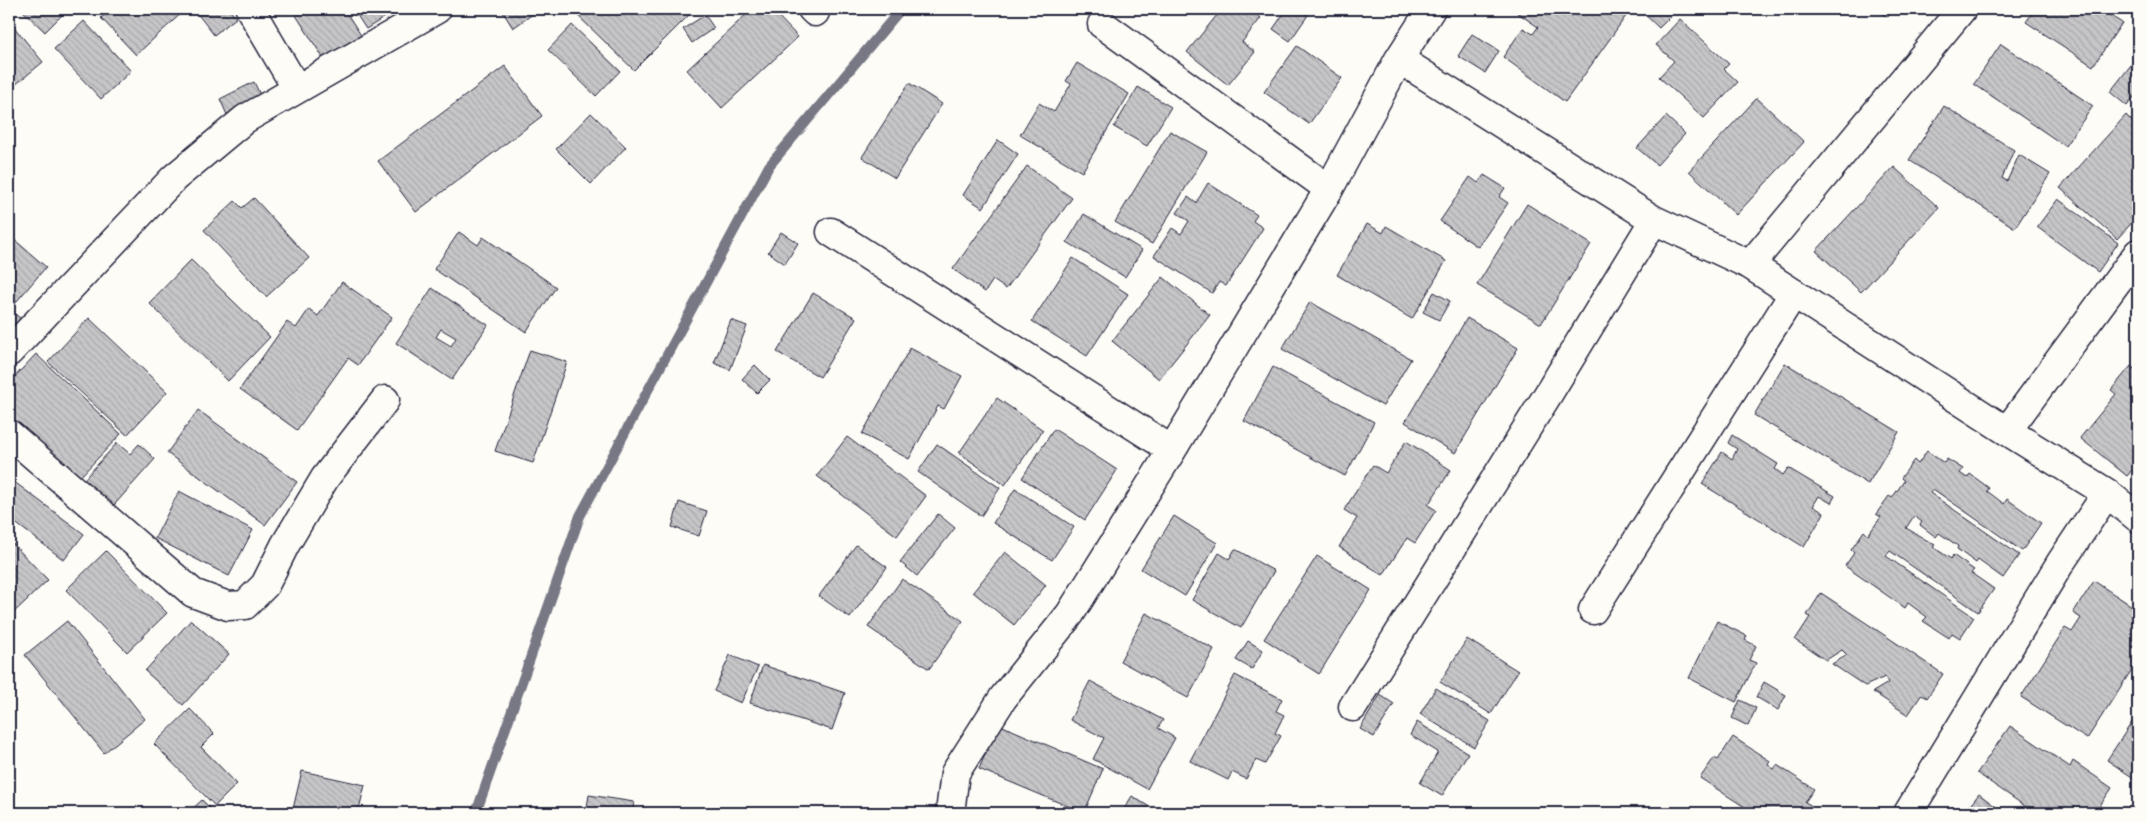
<svg xmlns="http://www.w3.org/2000/svg" width="2147" height="822" font-family="Mali,sans-serif">
<style>
.lines{fill:none;stroke-linecap:round;stroke-linejoin:round}
.stream{stroke:#787885;stroke-width:10}
.building{fill:url(#building-back-hatch);stroke:#22223b;fill-rule:evenodd}
.minor-casing{stroke:#22223b;stroke-width:31}
.minor{stroke:#fdfcf7;stroke-width:28}
</style>
<defs>
<pattern id="building-back-hatch" width="6" height="6" patternUnits="userSpaceOnUse" patternTransform="scale(1.25)"><rect width="6" height="6" fill="#c6c6c8"/><path d="M-1 5l2 2M0 0l6 6M5-1l2 2" fill="none" stroke="#aaaaad"/></pattern>
</defs>
<rect width="100%" height="100%" fill="#fdfcf7"/>
<filter id="ink" filterUnits="userSpaceOnUse"><feTurbulence type="fractalNoise" baseFrequency=".02" numOctaves="2"/><feDisplacementMap in="SourceGraphic" scale="10" xChannelSelector="R" yChannelSelector="G"/><feConvolveMatrix kernelMatrix="1 2 1 2 8 2 1 2 1" color-interpolation-filters="sRGB"/></filter>
<g filter="url(#ink)">
<g class="lines">
<!-- stream -->
<path class="stream" d="M476,813L580,516L769,166L901,9"/>
</g>
<!-- building -->
<path class="building" d="M21,9H68L45,32Z
M111,9H186L136,55L101,18Z
M200,9H229L236,18L214,35L196,12Z
M292,9H344L364,40L327,64Z
M353,9H398L366,29Z
M501,9H540L513,28Z
M571,9H686L691,13L634,70Z
M752,9H771L798,37L722,108L687,70Z
M1222,9H1249L1261,18L1242,42L1255,52L1228,85L1187,52Z
M1287,9H1298L1308,15L1290,41L1273,29Z
M1512,9H1617L1626,16L1565,102L1503,57L1523,28L1533,34L1538,27Z
M1639,9H1678L1659,28Z
M1874,9H1893L1888,17Z
M2035,9H2100L2122,23L2093,66L2026,22Z
M705,15L714,28L692,43L683,29Z
M1680,19L1729,64L1724,69L1738,82L1704,118L1659,77L1674,61L1656,45Z
M9,21L43,62L9,90Z
M84,21L131,71L101,99L54,49Z
M572,25L620,71L596,96L548,50Z
M1472,34L1499,51L1485,73L1458,56Z
M2001,44L2093,106L2065,146L1974,84Z
M1297,46L1342,78L1309,124L1264,92Z
M2138,56V92L2127,106L2110,92Z
M1077,63L1129,94L1082,172L1020,135L1039,103L1054,112L1071,84L1066,81Z
M505,66L542,116L416,212L378,161Z
M254,82L263,101L228,117L220,99Z
M909,83L942,104L895,178L862,157Z
M1138,87L1171,107L1147,146L1114,127Z
M1757,98L1804,142L1736,215L1689,171Z
M1944,106L2014,150L2002,178L2007,181L2019,155L2050,174L2015,228L1909,160Z
M591,113L626,147L591,184L556,149Z
M2126,115L2138,127V216L2117,239L2060,188Z
M1666,116L1685,134L1657,165L1637,148Z
M1170,131L1207,152L1152,244L1115,222Z
M998,140L1018,154L983,208L963,195Z
M1027,166L1072,198L1006,289L993,280L985,292L953,269Z
M1894,167L1939,208L1861,292L1816,251Z
M1484,175L1505,188L1499,197L1508,203L1478,247L1440,221L1470,177L1478,183Z
M1208,183L1257,215L1253,221L1263,228L1226,286L1219,282L1212,293L1154,256L1172,228L1181,234L1189,221L1177,213L1188,197L1196,203Z
M254,198L309,258L266,297L204,230L235,201L242,208Z
M2058,199L2118,243L2098,272L2037,227Z
M1527,204L1591,244L1541,324L1477,285Z
M1084,214L1142,250L1125,277L1067,242Z
M1367,224L1383,233L1386,226L1446,261L1412,319L1337,275Z
M459,232L478,245L483,237L556,287L526,332L434,269Z
M781,232L798,243L785,264L768,252Z
M9,235L46,267L11,308L9,306Z
M1073,258L1128,294L1087,356L1032,321Z
M191,260L270,337L228,381L149,303Z
M1163,277L1210,315L1159,379L1112,341Z
M342,282L392,317L358,365L348,358L297,430L240,389L287,322L296,328L309,309L318,316Z
M432,288L488,325L452,380L396,343ZM441,329L456,338L451,346L436,337Z
M1434,292L1450,301L1439,320L1423,312Z
M813,293L856,318L820,377L777,352Z
M1310,302L1411,359L1383,406L1282,349Z
M9,308L23,321L12,332L9,329Z
M89,318L167,392L127,435L48,362Z
M1467,318L1518,348L1455,453L1405,422Z
M731,320L747,326L730,370L714,363Z
M910,348L962,376L944,409L938,406L909,459L862,434Z
M530,350L567,362L533,463L495,451Z
M36,354L121,434L76,481L9,418V383Z
M1785,363L1899,432L1868,484L1754,415Z
M2138,364V463L2127,476L2080,438L2116,394L2111,390L2131,366L2134,369Z
M755,365L770,380L757,393L742,379Z
M1273,367L1374,422L1345,476L1244,421Z
M997,398L1043,430L1005,485L959,453Z
M198,410L297,482L265,525L167,453Z
M1054,429L1117,470L1085,520L1022,478Z
M1732,435L1778,464L1775,469L1783,475L1788,468L1835,496L1831,503L1819,496L1813,506L1824,513L1804,547L1702,484L1722,452L1732,459L1737,449L1728,443Z
M847,437L926,496L897,536L817,476Z
M1406,441L1451,470L1428,505L1436,510L1415,543L1407,538L1383,575L1339,547L1357,518L1344,510L1373,465L1386,473Z
M117,443L130,454L139,444L155,459L108,512L78,486Z
M937,444L1000,488L981,516L918,472Z
M1927,451L1944,463L1947,459L1963,469L1960,473L1967,478L1970,474L1989,488L1987,491L2004,504L2007,499L2041,523L2022,551L1933,489L1930,493L2019,555L2003,578L1978,560L1976,563L1957,549L1958,546L1939,533L1936,537L1920,525L1922,522L1914,516L1906,528L1935,545L1933,547L1951,559L1953,555L1974,570L1971,573L1994,589L1978,612L1890,551L1886,556L1974,617L1960,638L1952,633L1949,638L1923,621L1927,617L1908,603L1905,608L1845,566L1854,553L1851,550L1864,531L1868,535L1881,517L1876,514L1889,496L1892,498L1904,481L1901,478L1914,460L1918,464Z
M9,478L84,534L64,560L9,518Z
M1015,489L1074,527L1052,560L993,523Z
M179,491L253,530L229,576L155,538Z
M679,502L707,511L699,536L672,527Z
M938,514L955,528L917,576L900,562Z
M1174,516L1217,543L1185,596L1141,569Z
M9,540L48,580L9,617Z
M856,545L887,567L850,618L819,596Z
M1235,549L1274,571L1241,628L1192,600L1219,553L1229,559Z
M106,551L167,613L127,652L66,590Z
M1005,552L1046,585L1014,625L973,592Z
M1317,556L1371,590L1319,674L1264,639Z
M902,579L963,621L929,669L868,627Z
M2094,581L2138,610V660L2087,739L2021,697L2065,628L2072,632L2081,618L2073,613Z
M1821,593L1943,674L1927,698L1922,694L1908,715L1873,692L1888,683L1885,677L1865,686L1832,664L1847,655L1842,650L1826,660L1795,640L1810,617L1807,615Z
M1146,613L1214,649L1188,698L1120,661Z
M191,620L229,654L183,705L145,671Z
M67,621L145,719L104,753L25,655Z
M1717,621L1747,636L1745,640L1756,646L1749,660L1756,663L1736,702L1689,678Z
M1467,639L1518,671L1491,714L1440,682Z
M1248,641L1263,650L1252,669L1236,660Z
M730,655L758,667L741,703L714,691Z
M763,665L845,693L832,730L750,703Z
M1235,675L1282,699L1276,711L1284,715L1275,733L1281,736L1265,764L1256,760L1246,779L1232,772L1228,780L1190,761Z
M1090,681L1163,720L1158,728L1175,738L1147,789L1093,759L1104,738L1070,720Z
M1764,682L1786,695L1778,710L1756,697Z
M1436,688L1490,721L1474,747L1420,714Z
M1380,695L1394,704L1374,737L1360,729Z
M1740,700L1756,708L1748,726L1732,718Z
M190,709L214,734L201,747L237,784L215,806L154,744Z
M2138,713V781L2107,760Z
M1417,722L1468,753L1442,796L1420,783L1438,752L1410,735Z
M998,724L1103,769L1084,813L979,769Z
M2010,726L2070,767L2073,761L2112,788L2095,813H2035L1977,773Z
M1733,737L1770,761L1768,765L1774,769L1777,765L1814,789L1805,802L1812,806L1807,813H1754L1700,778L1714,758L1718,760Z
M302,771L365,785L358,813H292Z
M1979,794L2004,813H1964Z
M589,795L634,802L633,813H586Z
M1132,796L1148,806L1143,813H1130L1124,809Z
M202,800L213,811L211,813H188Z"/>
<g class="lines">
<defs>
<path id="minor" d="M250,9L291,79L295,90
M812,9L815,12
M1102,24L1329,189
M1399,59L1654,220L1750,265L2007,431L2107,493L2138,518
M831,232L1172,450
M1750,265L1962,9
M9,352L174,178L245,119L437,9
M2007,431L2138,253
M9,434L193,593L228,606L245,605L265,585L285,545L325,478L385,400
M1593,610L1794,293
M1353,707L1547,396L1654,220
M950,813L955,773L1003,698L1070,614L1172,450L1329,189L1399,59L1431,9
M1908,813L2061,562L2107,493"/>
</defs>
<!-- minor casing -->
<use href="#minor" class="minor-casing"/>
<!-- minor -->
<use href="#minor" class="minor"/>
</g>
</g>
<!-- margin -->
<rect width="2147" height="822" fill="none" stroke="#fdfcf7" stroke-width="30"/>
<rect x="15" y="15" width="2117" height="792" fill="none" stroke="#22223b" stroke-width="2" filter="url(#ink)"/>
</svg>
